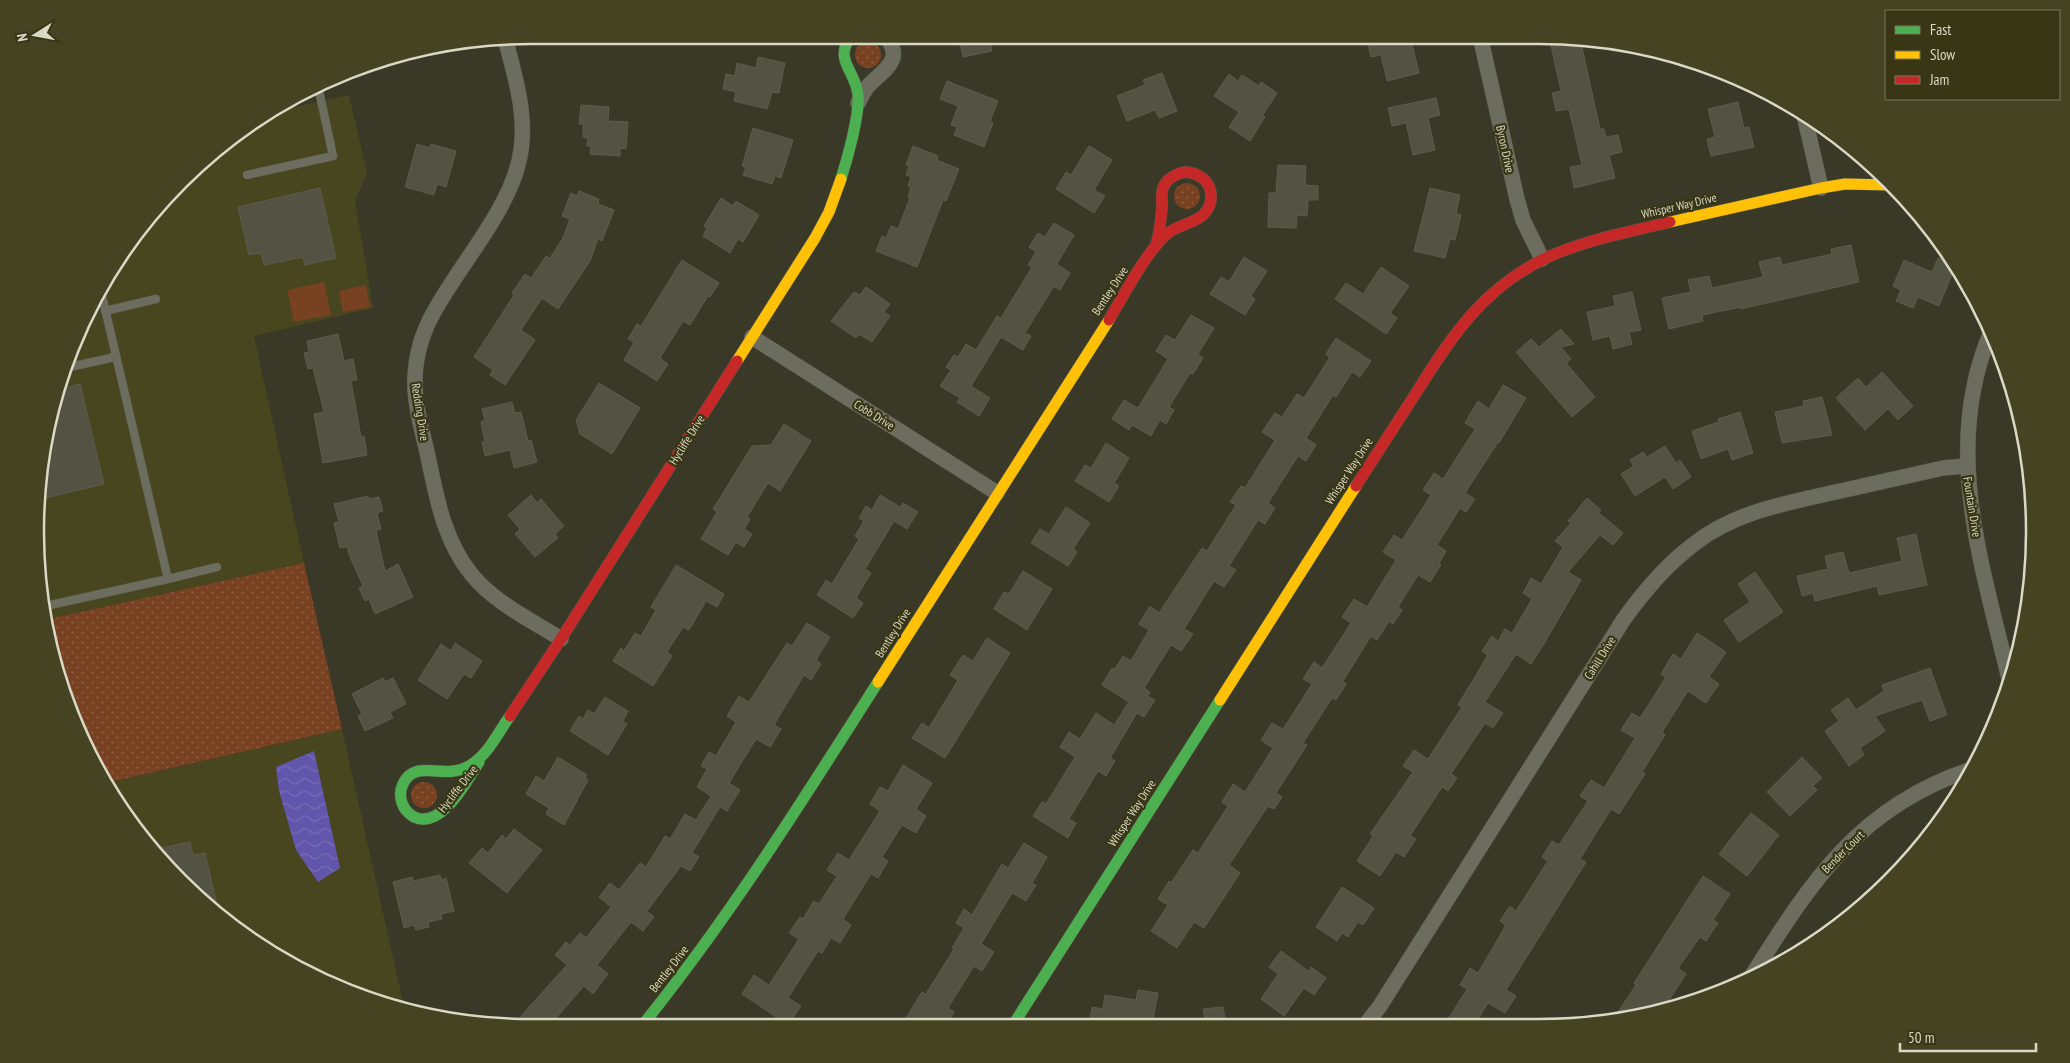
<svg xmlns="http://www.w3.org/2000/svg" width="2070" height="1063" font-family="'PT Sans Narrow',sans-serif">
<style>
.built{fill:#47461e}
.grass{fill:url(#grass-dots)}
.park{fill:#784222}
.water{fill:url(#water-waves)}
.building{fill:#535243;stroke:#5d5c4d}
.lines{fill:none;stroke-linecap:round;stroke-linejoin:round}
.lane-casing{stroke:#585747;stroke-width:9}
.street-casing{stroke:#585747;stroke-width:16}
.fast-casing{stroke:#585747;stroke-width:12}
.slow-casing{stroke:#585747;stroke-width:12}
.jam-casing{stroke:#585747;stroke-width:12}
.lane{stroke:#6d6d5f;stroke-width:8}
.street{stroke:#6d6d5f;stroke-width:15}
.fast{stroke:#4caf50;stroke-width:11}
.slow{stroke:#ffc107;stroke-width:11}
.jam{stroke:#c62828;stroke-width:11}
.labels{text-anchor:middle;stroke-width:4.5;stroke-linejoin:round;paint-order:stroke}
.street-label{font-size:12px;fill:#d9d9c6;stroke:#383614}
.rim{fill:none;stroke:#d9d9c6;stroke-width:2.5}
</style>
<defs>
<pattern id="grass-dots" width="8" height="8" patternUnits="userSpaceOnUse" patternTransform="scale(1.25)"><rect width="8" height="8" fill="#784222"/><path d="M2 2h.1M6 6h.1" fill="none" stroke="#8b5d41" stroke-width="1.8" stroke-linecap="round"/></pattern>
<pattern id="water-waves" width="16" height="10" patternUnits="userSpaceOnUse" patternTransform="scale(1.25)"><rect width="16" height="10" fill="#6255ac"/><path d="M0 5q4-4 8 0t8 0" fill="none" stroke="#786db6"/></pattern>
</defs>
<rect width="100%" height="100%" fill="#3a3927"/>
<!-- built -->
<path class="built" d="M349,95L367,173L355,201L373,308L254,336L304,563L44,620L39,596L36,499L45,434L73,342L102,283L158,204L229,138L264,114Z
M342,729L405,1011L312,977L255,944L181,883L137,834L106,783Z"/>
<!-- grass -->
<path class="grass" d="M855 55a13 13 0 1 1 26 0a13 13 0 1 1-26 0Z
M1174 196a13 13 0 1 1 26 0a13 13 0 1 1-26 0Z
M304,563L342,729L106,783L86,751L52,660L44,620Z
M411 795a13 13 0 1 1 26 0a13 13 0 1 1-26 0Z"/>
<!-- park -->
<path class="park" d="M324,282L331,315L294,322L287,290Z
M366,285L370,307L343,312L339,291Z"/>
<!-- water -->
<path class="water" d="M314,751L340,868L318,882L296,850L279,791L276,767Z"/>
<!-- building -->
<path class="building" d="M958,35H989L992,51L963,57Z
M1366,36H1410L1419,73L1387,81L1381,55L1371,57Z
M1549,36L1580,38L1600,129H1604L1606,137L1618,135L1622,152L1609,155L1615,178L1574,188L1570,167L1582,165L1569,109L1556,111L1552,93L1561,91Z
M758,57L785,63L779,93L772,92L767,109L734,101L736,92L723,89L726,74L735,76L737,63L756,68Z
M1162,73L1177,111L1159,118L1155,110L1127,121L1117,96L1145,85L1143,80Z
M1229,74L1238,81L1242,75L1259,86L1261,82L1277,93L1263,115L1265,117L1250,141L1229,127L1239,112L1214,96Z
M947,81L998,101L990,121L993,123L984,147L954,135L957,127L951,125L958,106L940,99Z
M1436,98L1440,115L1428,118L1435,150L1413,155L1406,123L1392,126L1388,108Z
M1738,102L1744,128L1749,127L1754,147L1711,156L1707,139L1715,137L1708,109Z
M581,105L609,107L608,121L628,122L626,149L620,148V156L590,154L591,146H587L588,138L583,137V124H579Z
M753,128L793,140L781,178L775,176L772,184L743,175L746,167L742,166Z
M417,144L430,148L431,144L456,151L446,187L437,184L434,195L405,187Z
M913,146L938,156L937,160L959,169L946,201L943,200L917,267L876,251L882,236L886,238L891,226L898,229L910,198L908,197L911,187L908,186L911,177L906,175L909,166L906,165Z
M1089,146L1112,160L1094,190L1105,196L1094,213L1056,189L1066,172L1071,175Z
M1278,165L1306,166L1305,185L1318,186V200H1308L1307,216L1297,215L1296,228L1268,227L1269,193H1276Z
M320,188L336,258L305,265L303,257L264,265L261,253L249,255L238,207Z
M1430,188L1460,195L1456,214L1461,215L1455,240L1450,239L1445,258L1414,251Z
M579,191L599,199L598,204L614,210L602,241L598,239L590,261L558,309L542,298L521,330L535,340L505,385L490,375L493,370L474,357L514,295L512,293L525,274L531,278L546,256L550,258L563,238L570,219L562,216L571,193L577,196Z
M721,198L733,206L736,201L759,215L743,242L738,239L730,253L703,236L707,228L704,226Z
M1054,223L1074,235L1057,264L1070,273L1060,290L1054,286L1025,333L1031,336L1023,350L1001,337L971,386L990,398L979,416L957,402L960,398L940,386L951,370L946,367L954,355L958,357L966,344L976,350L997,316L1001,318L1032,267L1028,265L1036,252L1029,247L1038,233L1045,237Z
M1851,245L1859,282L1741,309V307L1702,315L1703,321L1669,329L1662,298L1691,292L1688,280L1709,276L1712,288L1763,277L1759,262L1780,257L1782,265L1832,254L1831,249Z
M1244,257L1267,271L1251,296L1255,299L1245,315L1210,294L1221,277L1229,282Z
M1938,258L1956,265L1939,306L1918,297L1913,308L1896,301L1901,290L1893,286L1904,260L1932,272Z
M682,260L719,283L710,297L708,296L690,325L683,321L660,358L668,364L657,381L624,360L634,342L628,339L637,324L641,326Z
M1381,267L1409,286L1390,313L1397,318L1386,334L1335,299L1346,283L1363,294Z
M866,287L890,304L884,312L890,316L872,342L859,334L856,338L831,321L854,292L860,295Z
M1632,292L1641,330L1629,332L1632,344L1613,349L1610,336L1593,340L1587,312L1615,306L1613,296Z
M1191,315L1214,328L1198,354L1203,358L1193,374L1190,373L1169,407L1174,410L1166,424L1160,420L1151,436L1132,425L1129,430L1112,419L1124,400L1138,408L1168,359L1156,351L1166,335L1175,340Z
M1561,329L1574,344L1561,347L1571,359L1566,363L1595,397L1572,417L1516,352L1531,339L1539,347Z
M338,334L344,361L353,359L357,380L351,381L361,437L364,436L367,455L323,463L314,414L324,412L313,368L308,369L304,353L309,352L307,341Z
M1336,338L1371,361L1360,377L1352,372L1336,397L1333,395L1306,438L1316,445L1306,461L1298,456L1268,503L1275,508L1265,524L1258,520L1229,566L1236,570L1224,587L1214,581L1184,629L1193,634L1181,651L1171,645L1144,688L1150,692L1148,696L1155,700L1144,717L1137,713L1110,758L1115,761L1106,776L1098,771L1069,819L1076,823L1068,838L1033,816L1042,802L1046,804L1075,757L1060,747L1069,732L1080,739L1096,713L1114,725L1129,702L1102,685L1112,668L1115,669L1123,656L1131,661L1149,630L1139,624L1150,606L1159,613L1202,548L1207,551L1236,505L1230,502L1241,486L1245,488L1275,440L1262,432L1275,413L1282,417L1297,394L1304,398L1330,357L1326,354Z
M1882,372L1913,406L1898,420L1888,409L1865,430L1836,398L1858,378L1866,387Z
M599,383L640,408L612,454L580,434L576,420Z
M80,384L104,484L36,500L45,434L58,390Z
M1503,385L1526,398L1499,443L1498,442L1465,493L1475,499L1466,512L1460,508L1437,545L1446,551L1439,564L1441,565L1430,582L1418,575L1398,607L1402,610L1393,624L1389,621L1377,640L1371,636L1343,681L1346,684L1336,700L1332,698L1303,743L1307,745L1276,793L1282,797L1274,809L1268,806L1229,865L1240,873L1204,928L1194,922L1177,948L1151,931L1168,905L1158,899L1169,881L1171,883L1193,850L1198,853L1228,806L1222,802L1233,784L1245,792L1273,748L1261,740L1272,723L1283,729L1312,684L1303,679L1314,662L1322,668L1351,623L1342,617L1354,599L1367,607L1396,560L1383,552L1394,535L1402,540L1431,495L1423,490L1434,473L1443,479L1475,429L1465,423L1478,401L1489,409Z
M1822,397L1832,435L1782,443L1775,412L1804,406L1803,401Z
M512,402L515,413L521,412L528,441L531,440L537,462L514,468L510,450L485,456L482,442H485L481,422L485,420L482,409Z
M1740,412L1753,453L1732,460L1728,449L1701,459L1692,431L1719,422L1718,419Z
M784,424L811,441L780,491L768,483L747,517L750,519L744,529L752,534L744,547L736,542L728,555L701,539L717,512L713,509L752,446L771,445Z
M1106,443L1129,458L1114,483L1119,486L1109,502L1075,481L1085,465L1091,468Z
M1665,446L1676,463L1680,460L1691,477L1673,489L1665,477L1635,496L1621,474L1634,466L1630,460L1643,452L1647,457Z
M531,495L537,503L541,499L564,526L555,534L558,538L535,557L515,534L520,529L508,515Z
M880,495L900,507L903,503L918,512L907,529L894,521L865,569L871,573L856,598L863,603L853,618L817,595L826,580L832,584L859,539L855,536L864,521L859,518L866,506L872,510Z
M368,496V499L379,497L383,511L377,513L381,529L376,530L385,571L398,564L413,597L375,614L369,599L365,601L359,588L363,586L350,557L347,547L340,548L334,523L339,522L334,504Z
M1587,498L1601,510L1599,513L1623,533L1613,545L1600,535L1568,572L1581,580L1544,644L1531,664L1516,654L1485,702L1503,713L1493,728L1485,723L1451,774L1457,778L1448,791L1442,787L1410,836L1416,839L1404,857L1396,852L1380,876L1357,861L1373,836L1370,834L1413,772L1403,766L1414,750L1428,759L1462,707L1458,705L1488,655L1482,651L1492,636L1498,641L1505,629L1512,633L1532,599L1523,593L1531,578L1541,584L1563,547L1555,541L1571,523L1568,521Z
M1066,507L1090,523L1073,549L1077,552L1068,566L1031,543L1040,529L1049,534Z
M1916,534L1927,585L1879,595L1877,586L1815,601L1813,593L1802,596L1797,576L1828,569L1825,556L1843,552L1849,573L1902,561L1897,538Z
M676,565L724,594L717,607L706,601L689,630L683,627L667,652L672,656L653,686L613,661L621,648L624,651L635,633L641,636L656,610L651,607Z
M1023,571L1052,589L1027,630L994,609L1004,592L1009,594Z
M1755,572L1783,612L1739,642L1724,620L1750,602L1738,584Z
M807,623L830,637L816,660L821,664L811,680L804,675L774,725L781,729L770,747L756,739L729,783L740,790L727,811L720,807L692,853L699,857L690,871L681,866L647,911L654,917L643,931L631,922L597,965L608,974L593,994L584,986L548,1027H511L567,965L555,955L566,942L570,945L580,933L586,938L611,907L599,897L610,883L619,890L640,863L646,867L665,836L670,839L685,814L696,820L711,796L697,787L707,769L701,766L709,752L716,756L736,722L727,716L739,696L749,702L787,643L792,646Z
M1697,633L1726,652L1709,677L1719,684L1706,703L1688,691L1662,732L1665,735L1642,772L1645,774L1619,814L1611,809L1580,859L1586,862L1506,990L1516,996L1505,1013L1488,1003L1475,1024H1445L1467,989L1460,985L1470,968L1478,973L1506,925L1500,921L1510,906L1516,911L1548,861L1542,857L1552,841L1559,845L1588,801L1580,796L1591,780L1604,788L1635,738L1621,730L1632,713L1640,718L1666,677L1661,674L1673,654L1681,659Z
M987,638L1010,653L945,758L912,738L922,723L929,728L958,680L950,675L963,655L973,661Z
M455,643L482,661L471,678L464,674L447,699L418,680L441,644L451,651Z
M1930,668L1947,715L1930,721L1922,700L1875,716L1885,731L1860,748L1864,755L1849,766L1825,731L1839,721L1831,710L1848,698L1856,710L1884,691L1882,685Z
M383,678L385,682L393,678L406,704L390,712L393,718L365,731L358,716L362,714L352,694Z
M605,697L628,711L623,721L627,724L608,755L570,731L579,716L583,719L588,710L594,714Z
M558,757L587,775L585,778L588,780L564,825L546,814L549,808L526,794L536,776L544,781Z
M1802,757L1822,778L1813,786L1817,790L1790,816L1767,792Z
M903,765L932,783L916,809L926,816L916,833L902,825L882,857L888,861L878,878L871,874L843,919L851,925L840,943L831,938L822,953L818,951L788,998L801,1006L788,1025L742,994L754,975L769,985L799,939L789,933L800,917L803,919L814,901L819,904L837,876L827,870L838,853L849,860L880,811L870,804L880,787L888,791Z
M1751,813L1779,835L1747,876L1719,854Z
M514,829L542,850L507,893L469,863L482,848L488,853L502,835L506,839Z
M190,842L193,855L205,853L219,914L181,883L152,850Z
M1024,843L1047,857L1032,883L1036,885L1026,901L1012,893L981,944L994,952L982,971L974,966L948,1008L954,1012L946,1026H901L922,992L926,994L954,949L952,948L964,928L956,923L964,909L972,915L1002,864L1008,868Z
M440,875L441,880L446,878L454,911L441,914L442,919L428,922L429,927L416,930L414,925L404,928L393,882L412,877L413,881Z
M1703,876L1730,894L1713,920L1718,923L1706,941L1700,937L1678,968L1686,974L1664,1008L1612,1021L1636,985L1634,983Z
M1342,887L1374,908L1363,925L1358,922L1348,937L1342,933L1337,941L1316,927Z
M1281,951L1308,971L1311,967L1326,978L1314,995L1304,988L1284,1016L1261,999L1278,974L1269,967Z
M1138,990L1158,993L1152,1025H1089L1092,1007L1103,1009L1105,995L1136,1000Z
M1223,1007L1226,1025H1206L1203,1009Z"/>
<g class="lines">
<defs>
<path id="lane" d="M247,175L333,156L318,86
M105,311L156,299
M65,368L115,357
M168,579L217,567
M41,607L168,579L100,287"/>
<path id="street" d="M1480,36L1517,199L1523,220L1542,259
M505,38C515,77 529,119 519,161C507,213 460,264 434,312C423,331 416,355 415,377C414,402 421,427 427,452C436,494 443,540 472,575C495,603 531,620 561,639
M858,103C862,96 865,88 871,83C887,68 905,57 884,35
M1804,115L1821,188
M1991,332C1941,448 1983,567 2010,683
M752,337L997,493
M1751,977C1811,882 1859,806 1972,769
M1366,1024L1380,1006L1624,619C1644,591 1666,565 1694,544C1734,512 1787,503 1836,492C1871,484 1907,476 1943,468L1966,466"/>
<path id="fast" d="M841,179C847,160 860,114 858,95C856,70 832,60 852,35
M479,762C467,780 442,830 414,817C409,814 404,809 402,803C400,797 400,790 403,784C413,762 436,774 454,771C462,770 469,767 475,762C490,751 499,731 510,716
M1013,1025L1220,700
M641,1027C729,918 803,800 878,682"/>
<path id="slow" d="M1670,222L1821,188L1845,184L1891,185
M737,361L815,238L829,212L841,179
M878,682L1109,320
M1220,700L1356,486"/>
<path id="jam" d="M1109,320C1124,295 1146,252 1167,234C1177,225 1194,224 1204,214C1211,206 1213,196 1209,186C1205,178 1196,173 1187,172C1178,172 1166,179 1163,188C1161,193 1162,201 1162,207C1161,220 1160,232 1156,245
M1356,486C1376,455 1396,424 1416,393C1451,337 1483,288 1546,258C1584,240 1629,232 1670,222
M510,716L561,639L737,361"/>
</defs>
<!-- lane casing -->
<use href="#lane" class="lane-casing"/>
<!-- street casing -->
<use href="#street" class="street-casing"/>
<!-- fast casing -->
<use href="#fast" class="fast-casing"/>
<!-- slow casing -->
<use href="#slow" class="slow-casing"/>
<!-- jam casing -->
<use href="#jam" class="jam-casing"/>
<!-- lane -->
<use href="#lane" class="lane"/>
<!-- street -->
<use href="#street" class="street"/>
<!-- fast -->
<use href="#fast" class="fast"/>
<!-- slow -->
<use href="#slow" class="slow"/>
<!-- jam -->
<use href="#jam" class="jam"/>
</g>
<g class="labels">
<!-- street labels -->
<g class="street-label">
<text transform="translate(1505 149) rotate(78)" y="4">Byron Drive</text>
<text transform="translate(1679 206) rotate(-13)" y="4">Whisper Way Drive</text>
<text transform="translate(1110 291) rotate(-57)" y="4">Bentley Drive</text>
<text transform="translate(420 412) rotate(81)" y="4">Redding Drive</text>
<text transform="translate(874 415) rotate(32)" y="4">Cobb Drive</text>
<text transform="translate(687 440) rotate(-58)" y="4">Hycliffe Drive</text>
<text transform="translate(1349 471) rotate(-57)" y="4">Whisper Way Drive</text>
<text transform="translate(1972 507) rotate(81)" y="4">Fountain Drive</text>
<text transform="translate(893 633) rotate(-58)" y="4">Bentley Drive</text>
<text transform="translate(1600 658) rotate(-58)" y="4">Cahill Drive</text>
<text transform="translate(458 789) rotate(-52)" y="4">Hycliffe Drive</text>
<text transform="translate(1132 813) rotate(-57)" y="4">Whisper Way Drive</text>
<text transform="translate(1843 852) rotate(-45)" y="4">Bender Court</text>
<text transform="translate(669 969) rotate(-52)" y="4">Bentley Drive</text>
</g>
</g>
<!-- crop -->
<path d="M0 0H2070V1063H0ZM531 44H1539A487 487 0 0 1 2026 531V532A487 487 0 0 1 1539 1019H531A487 487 0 0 1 44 532V531A487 487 0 0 1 531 44Z" fill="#454322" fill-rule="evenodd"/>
<path class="rim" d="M531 44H1539A487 487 0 0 1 2026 531V532A487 487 0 0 1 1539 1019H531A487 487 0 0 1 44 532V531A487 487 0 0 1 531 44Z"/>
<!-- legend -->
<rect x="1885" y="10" width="175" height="90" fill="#383614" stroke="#78775b"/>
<rect x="1895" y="26" width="25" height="8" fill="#4caf50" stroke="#78775b"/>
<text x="1930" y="35" font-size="15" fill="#d9d9c6">Fast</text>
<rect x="1895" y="51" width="25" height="8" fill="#ffc107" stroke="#78775b"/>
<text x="1930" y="60" font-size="15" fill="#d9d9c6">Slow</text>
<rect x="1895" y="76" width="25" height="8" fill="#c62828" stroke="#78775b"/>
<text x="1930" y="85" font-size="15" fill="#d9d9c6">Jam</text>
<!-- north arrow -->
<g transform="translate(35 35) rotate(259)" stroke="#383614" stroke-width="4" paint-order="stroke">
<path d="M0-4L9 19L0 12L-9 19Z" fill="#d9d9c6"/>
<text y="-8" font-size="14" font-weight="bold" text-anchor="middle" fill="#d9d9c6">N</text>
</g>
<!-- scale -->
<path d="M1900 1043v8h136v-8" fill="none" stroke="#d9d9c6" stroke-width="2.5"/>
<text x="1908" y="1043" font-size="15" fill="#d9d9c6" stroke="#383614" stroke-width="4" paint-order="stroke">50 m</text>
</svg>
